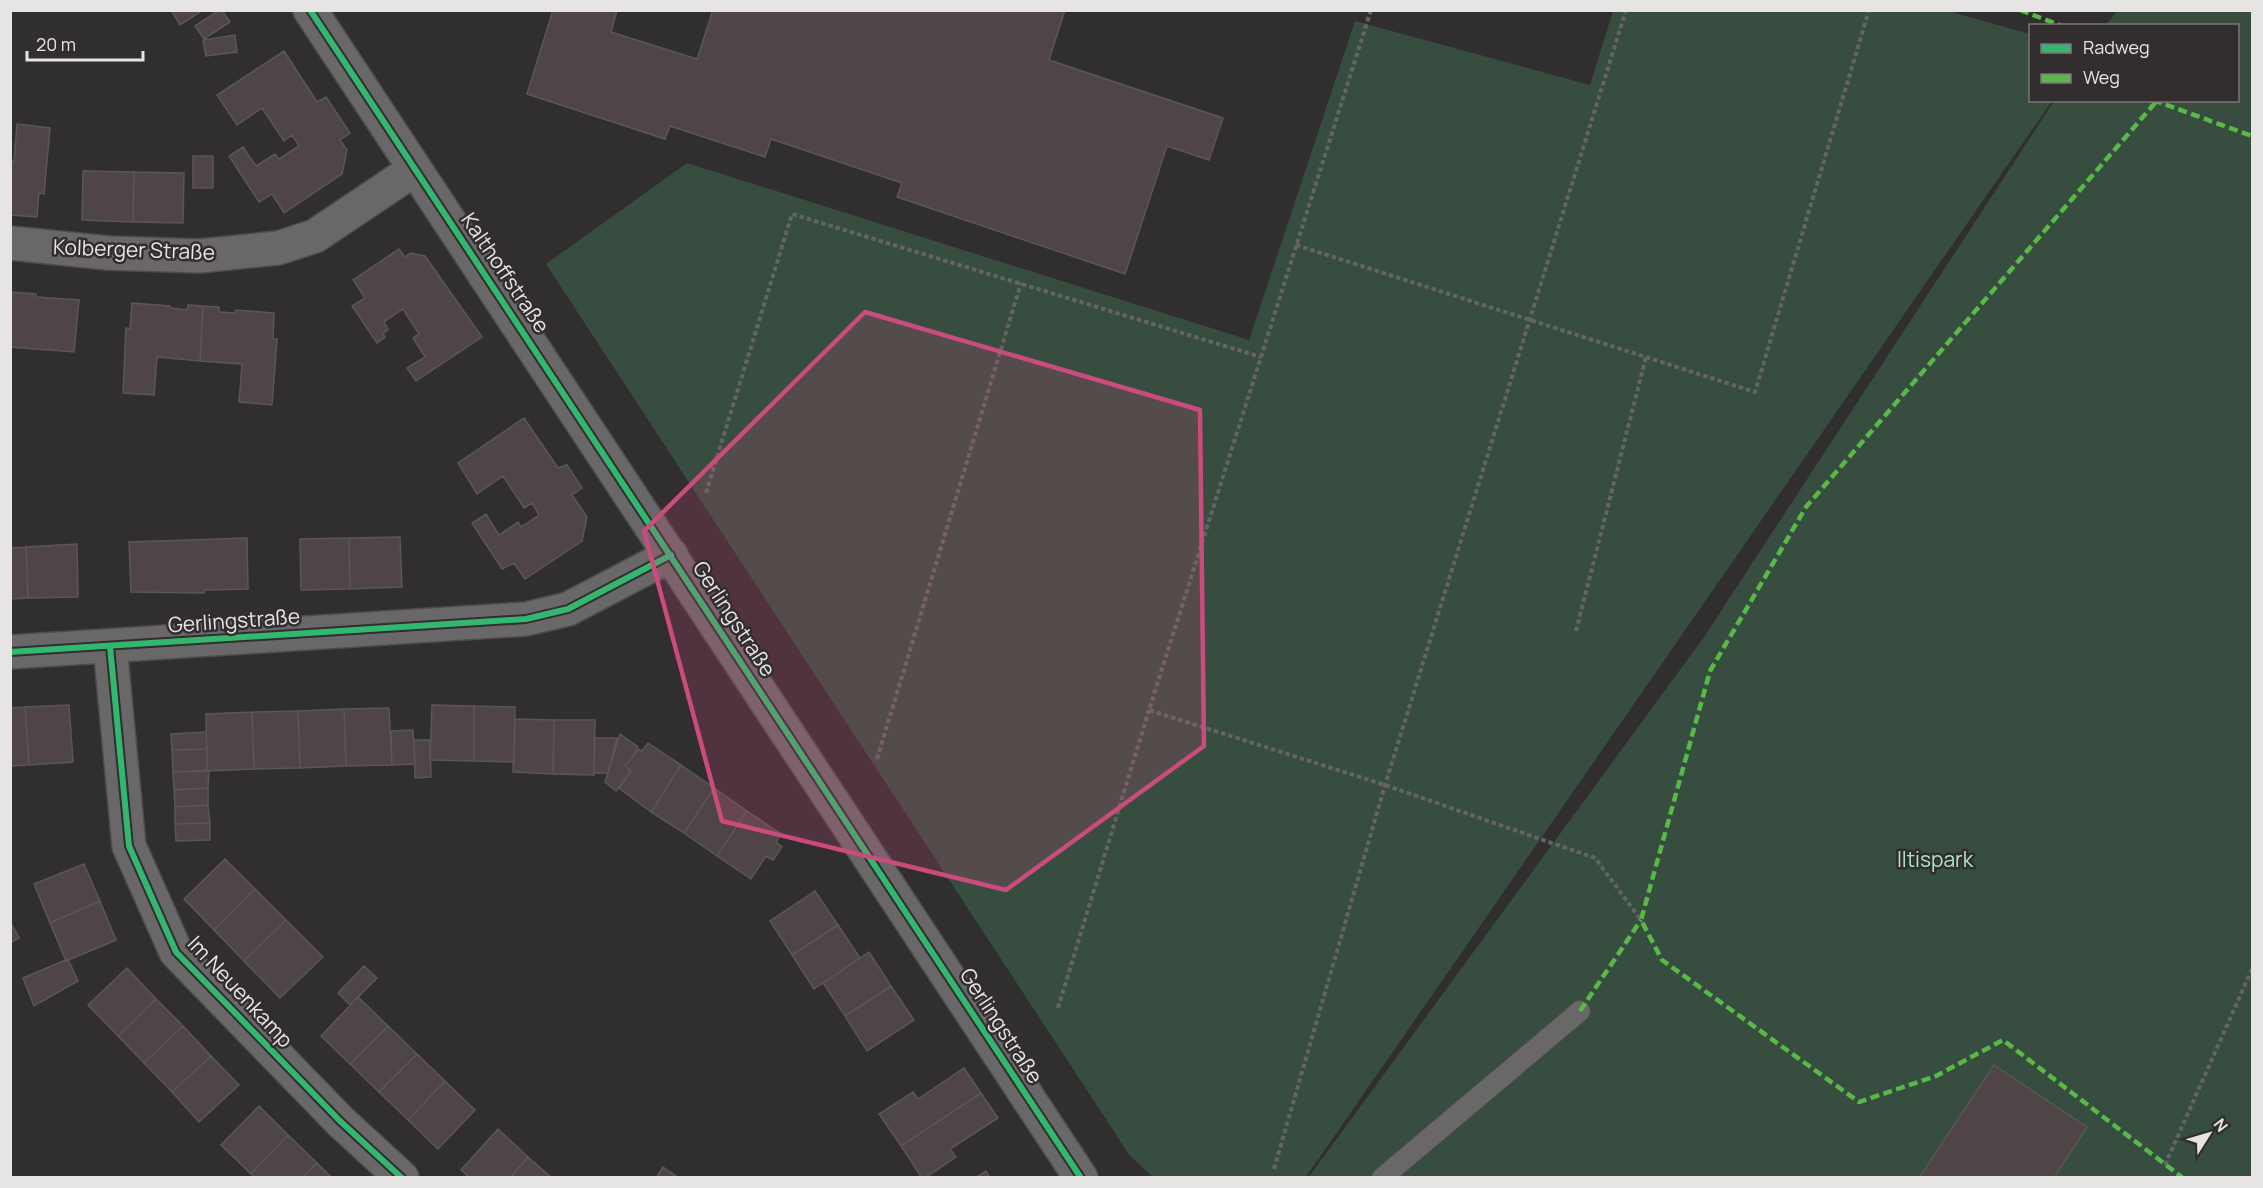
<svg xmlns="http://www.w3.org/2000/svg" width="2263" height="1188" font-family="Manrope,sans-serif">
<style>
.green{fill:#364d3f}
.building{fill:#4f4547;stroke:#595757;stroke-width:1.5}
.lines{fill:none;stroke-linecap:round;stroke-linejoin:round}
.lane-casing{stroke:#4f4c4d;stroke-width:22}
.street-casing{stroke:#4f4c4d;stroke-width:36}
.path{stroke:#656464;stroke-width:4;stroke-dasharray:4.5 3;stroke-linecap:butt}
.lane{stroke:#696767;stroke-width:20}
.street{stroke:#696767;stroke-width:33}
.quiet{stroke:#58b947;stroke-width:4.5;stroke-dasharray:9 4.5;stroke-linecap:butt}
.cycleway-casing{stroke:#322d2e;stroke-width:10}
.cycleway{stroke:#33b770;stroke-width:6}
.marked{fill:#cb4b7d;fill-opacity:0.2;stroke:#cb4b7d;stroke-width:4.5;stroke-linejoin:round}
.labels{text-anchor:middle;stroke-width:5;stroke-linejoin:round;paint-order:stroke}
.street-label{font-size:21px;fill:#e7e4e4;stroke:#322d2e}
.park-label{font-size:21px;fill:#a8e8be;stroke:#322d2e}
</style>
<rect width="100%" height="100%" fill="#312e2f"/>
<!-- green -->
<path class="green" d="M1613,11H1948L2030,34V100L2052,101L1306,1177H1153L1130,1156L546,264L687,163L1249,340L1355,21L1590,85Z
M2117,11H2252V1177L1308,1178L1704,637L2054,101L2238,100V26L2106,25Z"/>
<!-- building -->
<path class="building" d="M171,10H203L180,25Z
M219,10H222L230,22L204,39L195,26Z
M553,10H617L611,32L697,59L713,10H1065L1049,60L1223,118L1209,160L1167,146L1125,274L897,197L902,183L771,139L765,157L670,126L665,139L527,94Z
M235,35L237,52L206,56L203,40Z
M284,51L317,102L326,97L350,133L340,140L347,150L342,174L284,213L272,194L259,202L229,156L243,147L256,166L275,154L279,159L299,146L292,135L284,141L262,108L237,125L217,95Z
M17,124L50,128L44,194L39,193L37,217L10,215V161H14Z
M193,156H213V188H193Z
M83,171L134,172L133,222L82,220Z
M134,172L184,173L183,223L133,222Z
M399,249L405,257L411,253L425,256L482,337L416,381L407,368L425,357L413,338L419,334L403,309L384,322L388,329L383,334L385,337L377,343L352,306L365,298L353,280Z
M10,292L36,294V297L79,300L74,352L10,347Z
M132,303L170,306L171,308L187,310L188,305L203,306L200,361L157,357L154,395L123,393L126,328L130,329Z
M203,306L219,307V312L235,313L236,310L274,313L273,339H277L272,405L239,402L242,364L200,361Z
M524,418L558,468L567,465L582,488L572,495L587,517L582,541L525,579L514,563L502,569L472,523L486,514L499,535L518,522L521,527L539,515L532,503L524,508L503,476L477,494L458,463Z
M400,537L402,587L350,589L349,538Z
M247,538L248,589L205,590L204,593L131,592L129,542Z
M349,538L350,589L301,590L300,539Z
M77,544L78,597L28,598L26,547Z
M26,547L28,598L10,599V548Z
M69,705L73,762L29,765L25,707Z
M432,705L474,706V761L430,760Z
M474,706L515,707L514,762L474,761Z
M25,707L29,765L10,766V708Z
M389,708L392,765L346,766L344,709Z
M344,709L346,766L300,768L298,711Z
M298,711L300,768L254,769L252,712Z
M252,712L254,769L207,771L206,714Z
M515,719L554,720L553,774L513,772Z
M554,720H595L594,775L553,774Z
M413,730L415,764L392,765L391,731Z
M206,732L207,749L172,750L171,734Z
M620,734L637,746L638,749L625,766L631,771L616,791L605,782Z
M594,738H617L608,773H594Z
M414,740H430L431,777L415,778Z
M648,743L681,765L651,812L619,788L631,771L625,766L638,749L642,751Z
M207,749V771L173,772L172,750Z
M681,765L714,788L684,833L651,812Z
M209,770L208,788L174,790L173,772Z
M208,788V805L175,807L174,790Z
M714,788L747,811L717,856L684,833Z
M208,805L210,823L175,824V807Z
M747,811L781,834L776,842L782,847L773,860L766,856L751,879L717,856Z
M210,823V840L176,841L175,824Z
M225,859L255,889L214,930L184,899Z
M84,864L100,901L50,923L34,884Z
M255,889L286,920L244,961L214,930Z
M815,891L838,925L792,955L770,921Z
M100,901L116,940L66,961L50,923Z
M286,920L323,957L280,998L244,961Z
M10,921L19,938L10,943Z
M838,925L860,958L814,989L792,955Z
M869,952L891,986L845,1016L823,983Z
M68,959L78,981L34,1006L23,978Z
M364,966L377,978L350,1005L338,993Z
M127,968L156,999L118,1036L88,1005Z
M891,986L914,1020L867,1051L845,1016Z
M358,997L388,1026L350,1064L321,1036Z
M156,999L183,1026L144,1063L118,1036Z
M183,1026L211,1056L172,1092L144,1063Z
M388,1026L417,1054L379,1092L350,1064Z
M417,1054L445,1081L408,1120L379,1092Z
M211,1056L239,1085L199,1122L172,1092Z
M1994,1065L2087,1127L2054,1178H1919Z
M964,1068L981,1093L901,1146L879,1114L913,1092L918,1099Z
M445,1081L475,1110L438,1149L408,1120Z
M981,1093L998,1118L950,1149L956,1157L925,1178H922L901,1146Z
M259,1106L288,1135L251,1174L221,1145Z
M498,1129L528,1157L510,1178H470L461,1170Z
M288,1135L317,1163L302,1178H255L251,1174Z
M528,1157L552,1178H510Z
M317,1163L332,1178H302Z
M663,1167L677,1177V1178H656Z
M986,1171L990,1178H975Z"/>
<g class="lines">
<defs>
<path id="lane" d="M1382,1178L1580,1011"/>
<path id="street" d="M310,10L1081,1178
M10,243L108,253L200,256L278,248L315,236L415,169
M110,646L129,846L176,952L340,1121L402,1178
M10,652L526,619L568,609L671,555"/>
</defs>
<!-- lane casing -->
<use href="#lane" class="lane-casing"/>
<!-- street casing -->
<use href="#street" class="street-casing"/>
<!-- path -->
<path class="path" d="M1371,10L1149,710L1385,785L1595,858L1641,920
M1296,245L1755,392L1869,10
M706,493L792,214L1261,357
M1576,631L1646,357
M877,759L1021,283
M1058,1008L1149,710
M2165,1165L2252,969
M1274,1169L1385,785L1626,10"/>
<!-- lane -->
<use href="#lane" class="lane"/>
<!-- street -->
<use href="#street" class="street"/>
<!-- quiet -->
<path class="quiet" d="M2020,10L2062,26
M2153,100L2252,136
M2155,103L1806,507L1710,671L1641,920L1662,960L1859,1102L1936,1076L2003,1040L2183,1178
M1580,1011L1641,920"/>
<defs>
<path id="cycleway" d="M310,10L1081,1178
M110,646L129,846L176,952L340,1121L402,1178
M10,652L526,619L568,609L671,555"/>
</defs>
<!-- cycleway casing -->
<use href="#cycleway" class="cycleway-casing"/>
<!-- cycleway -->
<use href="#cycleway" class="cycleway"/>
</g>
<!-- marked area -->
<path class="marked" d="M865,312L1200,410L1204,746L1006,890L722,821L644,531Z"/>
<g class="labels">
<!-- street labels -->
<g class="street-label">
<text transform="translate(134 250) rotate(2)" y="7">Kolberger Straße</text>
<text transform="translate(505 273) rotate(56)" y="7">Kalthoffstraße</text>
<text transform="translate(734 619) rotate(57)" y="7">Gerlingstraße</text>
<text transform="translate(234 621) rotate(-4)" y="7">Gerlingstraße</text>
<text transform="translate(240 992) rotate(47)" y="7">Im Neuenkamp</text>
<text transform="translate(1001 1026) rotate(57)" y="7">Gerlingstraße</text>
</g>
<!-- park labels -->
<g class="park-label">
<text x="1935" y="867">Iltispark</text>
</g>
</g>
<!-- border -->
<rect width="2263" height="1188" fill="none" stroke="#e7e4e4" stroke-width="24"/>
<!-- legend -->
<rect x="2029" y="24" width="210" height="78" fill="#322d2e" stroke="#7a7677" stroke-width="1.5"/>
<rect x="2041" y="44" width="30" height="9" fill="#33b770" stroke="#7a7677" stroke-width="1.5"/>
<text x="2083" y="54" font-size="18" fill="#e7e4e4">Radweg</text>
<rect x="2041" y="74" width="30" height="9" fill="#58b947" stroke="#7a7677" stroke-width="1.5"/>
<text x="2083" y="84" font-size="18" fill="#e7e4e4">Weg</text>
<!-- north arrow -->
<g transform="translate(2209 1134) rotate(53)" stroke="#322d2e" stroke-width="4.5" paint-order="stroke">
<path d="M0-4.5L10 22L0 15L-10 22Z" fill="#e7e4e4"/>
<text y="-9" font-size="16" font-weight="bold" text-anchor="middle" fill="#e7e4e4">N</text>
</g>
<!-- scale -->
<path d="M27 51v9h116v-9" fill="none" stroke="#e7e4e4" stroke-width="3"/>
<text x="36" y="51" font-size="18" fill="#e7e4e4" stroke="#322d2e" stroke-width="4.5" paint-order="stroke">20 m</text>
</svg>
